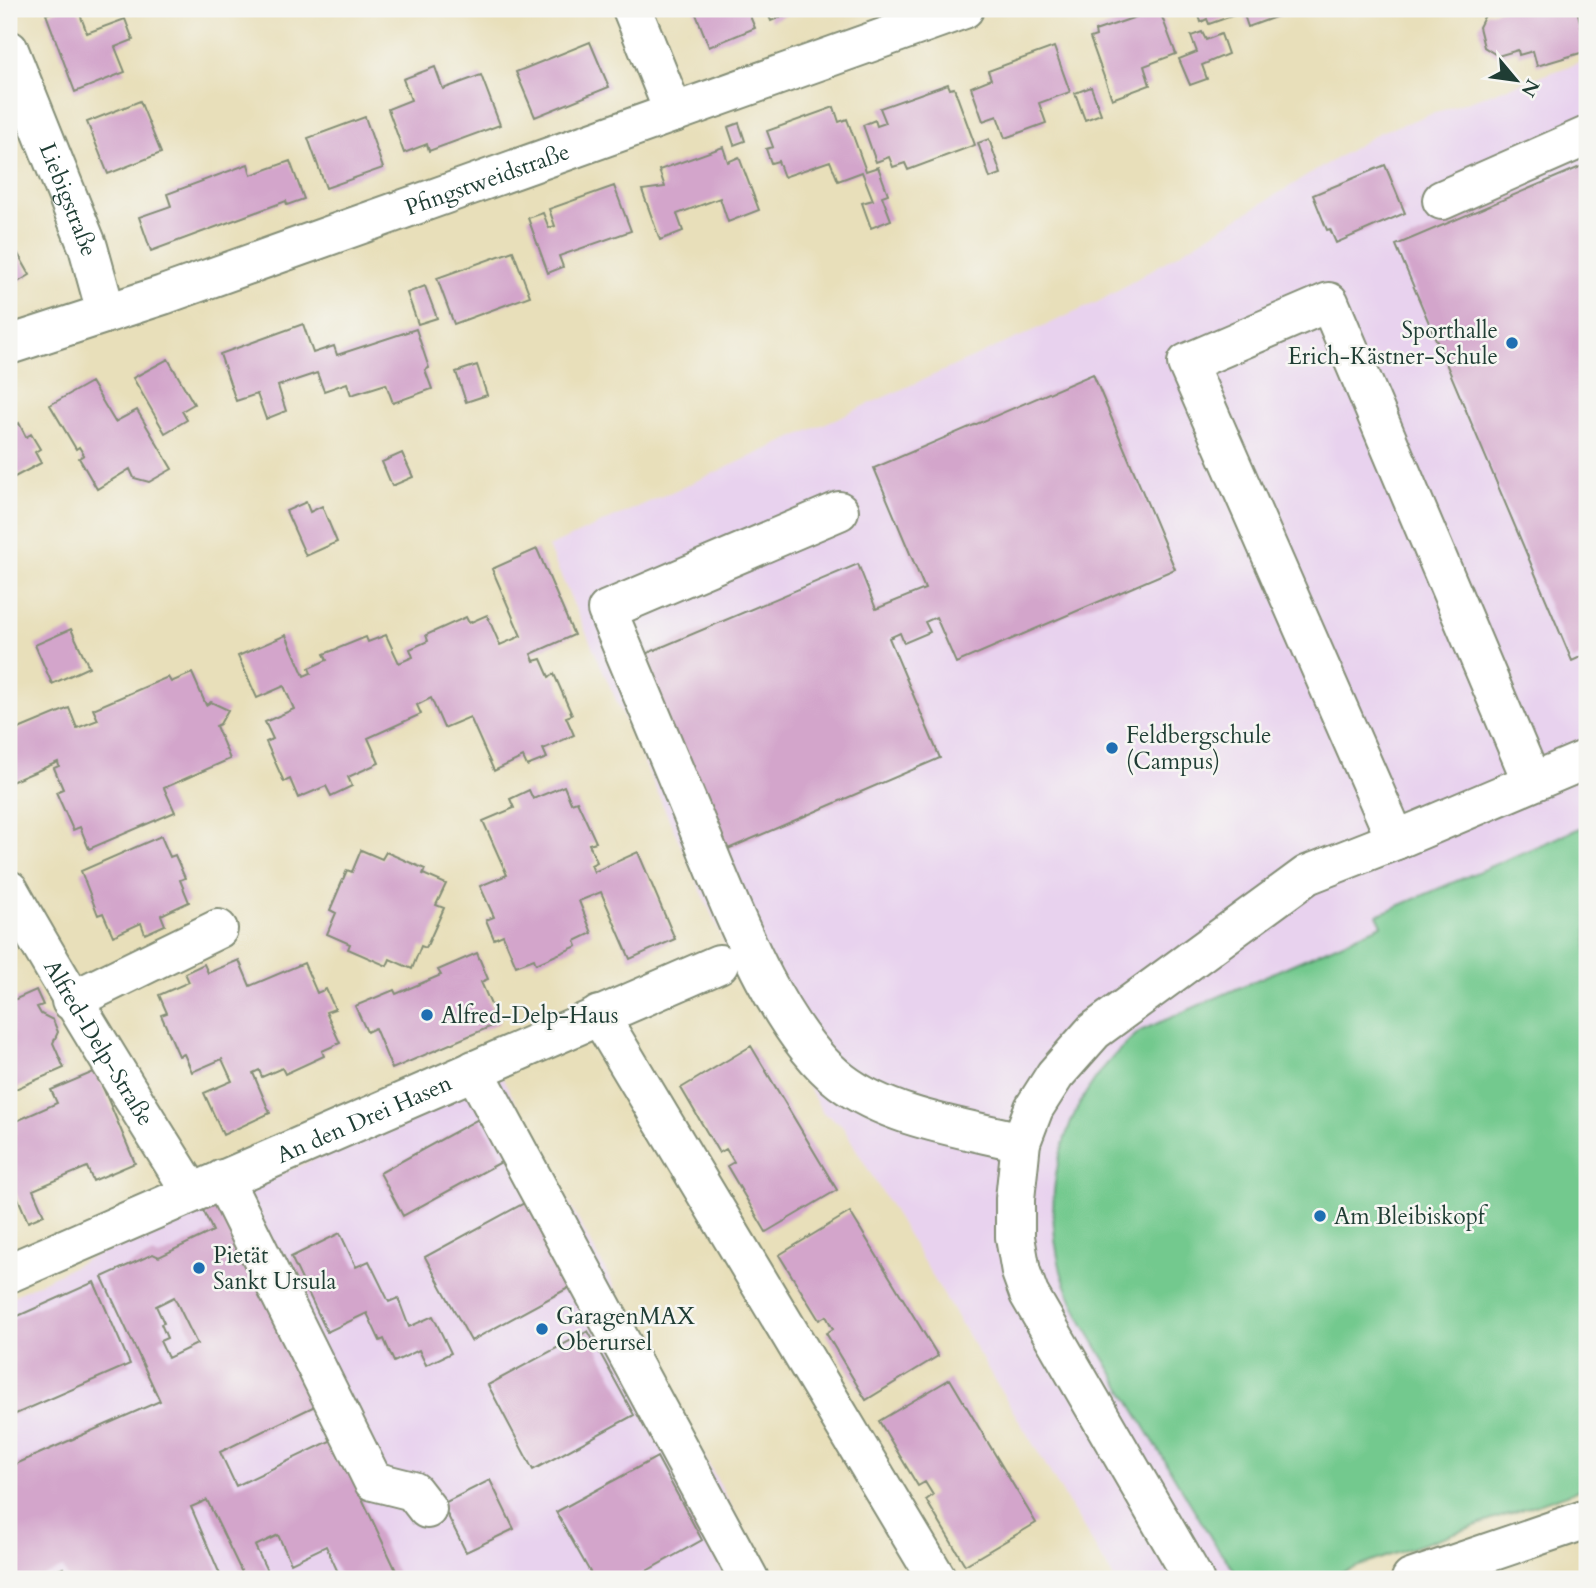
<svg xmlns="http://www.w3.org/2000/svg" width="1596" height="1588" font-family="Cardo,serif">
<style>
.built{fill:#e8d2ee}
.green{fill:#73c98e;stroke:#498361;stroke-width:2}
.building{fill:#d3a5cb;fill-rule:evenodd}
.lines{fill:none;stroke-linecap:round;stroke-linejoin:round}
.minor-casing{stroke:#848e77;stroke-width:42}
.minor{stroke:#fff;stroke-width:38}
.poi-dot{fill:#1f6fb2;stroke:#f6f6f2;stroke-width:2.5}
.labels{text-anchor:middle;stroke-width:5;stroke-linejoin:round;paint-order:stroke}
.street-label{font-size:23px;fill:#1f3d34;stroke:#f6f6f2}
.poi-label{font-size:23px;fill:#1f3d34;stroke:#f6f6f2;text-anchor:start}
</style>
<rect width="100%" height="100%" fill="#f6f6f2"/>
<filter id="ink" filterUnits="userSpaceOnUse"><feTurbulence type="fractalNoise" baseFrequency=".0143" numOctaves="2"/><feDisplacementMap in="SourceGraphic" scale="14" xChannelSelector="R" yChannelSelector="G"/><feConvolveMatrix kernelMatrix="1 2 1 2 8 2 1 2 1" color-interpolation-filters="sRGB"/></filter>
<filter id="wash" filterUnits="userSpaceOnUse"><feTurbulence type="fractalNoise" baseFrequency=".00686" numOctaves="4" result="noise"/><feDisplacementMap in="SourceGraphic" scale="28" xChannelSelector="R" yChannelSelector="G"/><feGaussianBlur stdDeviation="1.57" result="paint"/><feColorMatrix in="noise" values="0 0 0 0 0 0 0 0 0 0 0 0 0 0 0 0 0 1.4 0 .05"/><feComposite in="paint" operator="in"/></filter>
<g filter="url(#wash)">
<rect width="100%" height="100%" fill="#e8dfba"/>
<!-- built -->
<path class="built" d="M1587,60V1487L1322,1579H1114L841,1124L823,1113L727,949L548,547L1100,301L1380,132Z
M502,1077L770,1579H9V1298L96,1255Z"/>
<!-- green -->
<path class="green" d="M1587,825V1487L1322,1579H1241L1214,1543L1084,1325C1076,1308 1066,1290 1061,1271C1038,1178 1067,1092 1140,1031L1382,925L1377,915Z"/>
<g id="blocks">
<!-- building -->
<path class="building" d="M61,9H78L87,33L125,19L133,40L115,47L125,72L75,92L46,14Z
M694,9H747L755,28L709,47Z
M766,9H790L791,13L771,21Z
M1159,9L1176,54L1144,66L1150,85L1112,99L1090,38L1096,36L1095,31Z
M1197,9H1278L1281,15L1248,27L1243,12L1209,24L1207,19L1201,22Z
M1501,9H1577L1587,51L1537,66L1533,51L1519,55L1518,50L1498,56L1484,47L1479,27L1486,13Z
M1202,32L1206,40L1221,34L1228,54L1202,65L1207,79L1190,85L1179,59L1197,52L1191,36Z
M590,42L609,87L535,117L516,72Z
M1054,47L1070,92L1039,103L1046,123L1005,138L997,116L983,121L971,87L991,79L988,71Z
M435,67L443,89L481,75L500,125L429,151L427,144L404,153L388,109L411,100L403,79Z
M948,84L950,89L954,88L975,145L908,170L905,163L893,167L889,157L876,162L863,125L875,120L877,126L886,123L880,108Z
M1091,87L1101,114L1085,120L1075,93Z
M140,101L161,153L108,174L87,122Z
M834,107L839,122L847,119L866,171L878,167L888,194L882,196L891,220L871,228L862,203L873,200L862,172L838,181L830,161L784,177L778,161L771,163L766,149L773,147L767,131Z
M365,117L383,168L326,188L308,138Z
M739,123L745,141L734,145L728,127Z
M989,139L1001,174L990,178L978,143Z
M723,147L728,162L739,157L759,210L728,222L720,198L677,214L683,231L660,240L642,190L665,187L659,170Z
M290,161L304,199L287,205L286,201L151,251L139,217L171,206L167,194L248,164L251,175Z
M1587,164V654L1572,661L1396,245Z
M1385,165L1405,213L1336,243L1330,229L1327,230L1313,195Z
M614,186L631,231L559,256L563,267L548,273L528,218L543,213L549,228L555,226L549,209Z
M9,238L30,275L9,287Z
M513,251L530,296L454,324L437,278Z
M425,286L437,318L418,324L407,293Z
M303,324L313,353L334,346L337,355L416,329L429,368L425,370L432,389L393,403L386,384L351,395L347,383L324,391L317,373L278,386L286,411L266,419L257,394L236,401L220,354Z
M168,359L194,404L182,411L187,420L165,433L133,378Z
M477,365L487,395L466,402L456,372Z
M1093,374L1175,569L956,663L936,617L925,622L930,632L904,643L900,633L889,638L940,758L721,852L638,657L858,564L876,609L925,589L874,468Z
M91,382L115,422L137,410L172,469L149,482L134,478L130,469L97,489L79,458L84,455L79,447L76,449L50,405Z
M19,423L26,437L31,434L40,449L35,452L41,463L9,480V429Z
M402,453L413,477L392,486L382,462Z
M306,502L310,512L322,506L337,542L306,556L286,511Z
M537,549L574,635L531,654L534,661L541,659L549,677L554,674L572,715L566,717L574,735L543,749L547,758L527,766L523,757L494,771L470,717L444,728L431,698L417,705L421,714L368,738L379,763L348,777L352,786L331,796L326,786L298,798L290,779L284,782L266,742L273,739L265,722L294,709L284,686L257,698L238,656L286,635L304,676L311,673L309,668L327,660L324,654L366,637L368,642L386,635L399,663L413,657L410,649L428,641L426,635L466,617L469,623L487,615L500,645L521,636L492,569Z
M71,629L89,667L52,684L35,645Z
M192,673L206,705L211,702L228,710L220,724L216,726L230,759L164,788L175,812L89,849L80,827L73,830L56,792L63,789L54,768L59,766L58,762L9,783V733L69,708L77,728L98,720L93,709L168,677L171,682Z
M564,786L571,803L577,801L596,842L589,844L597,862L591,865L594,872L638,852L675,939L630,959L601,892L579,901L592,933L575,941L577,946L536,964L534,959L516,966L503,935L494,939L486,920L494,917L480,886L507,875L483,821L514,808L510,799L529,790L533,799Z
M161,836L170,857L175,855L185,878L180,880L189,902L161,915L165,925L145,934L141,923L113,936L103,913L98,915L81,871Z
M361,850L382,859L386,852L425,869L423,874L446,884L436,905L444,908L426,948L421,946L412,969L390,959L387,966L348,949L350,944L327,934L336,913L330,910L347,870L352,872Z
M477,953L488,979L481,982L499,1023L392,1069L375,1028L367,1032L355,1006L394,990L396,994L441,975L438,970Z
M239,960L250,986L304,963L317,993L326,989L335,1009L326,1012L340,1043L322,1051L324,1056L285,1074L282,1068L262,1077L259,1070L253,1073L270,1113L223,1135L204,1093L232,1081L222,1059L192,1072L184,1054L179,1056L161,1015L167,1013L159,995L189,982L185,973L204,964L208,973Z
M36,990L43,1005L37,1007L41,1014L53,1020L58,1032L53,1043L64,1068L11,1091L9,1085V1016L12,1014L9,1002Z
M751,1046L837,1190L766,1232L727,1166L734,1162L726,1149L719,1153L681,1088Z
M96,1071L135,1163L93,1181L87,1167L33,1190L44,1215L28,1222L9,1177V1136L16,1133L12,1123L57,1103L51,1090Z
M480,1118L503,1161L403,1216L380,1173Z
M220,1199L317,1405L220,1452L236,1486L334,1439L400,1579H341L326,1546L291,1563L278,1535L255,1546L271,1579H245L207,1500L191,1507L222,1579H68L63,1568L36,1579H9V1467L160,1401L102,1277L153,1254L159,1257L213,1231L202,1208ZM174,1297L197,1344L168,1358L160,1341L167,1338L161,1324L164,1323L156,1306Z
M526,1202L572,1286L471,1341L425,1257Z
M850,1212L938,1356L866,1400L826,1333L833,1329L826,1316L819,1320L779,1255Z
M340,1233L356,1267L369,1261L389,1302L398,1298L409,1327L433,1316L451,1353L426,1365L419,1350L394,1362L384,1339L380,1341L367,1313L327,1332L291,1257Z
M94,1282L130,1364L9,1417V1320Z
M588,1331L634,1415L533,1470L488,1385Z
M950,1379L1036,1523L965,1565L926,1500L933,1495L925,1482L918,1486L879,1421Z
M657,1457L702,1540L632,1579H594L556,1512Z
M490,1480L514,1529L466,1552L442,1504Z
M290,1573L293,1579H277Z"/>
</g>
</g>
<g filter="url(#ink)">
<use href="#blocks" fill-opacity="0" stroke="#848e77" stroke-width="2"/>
<g class="lines">
<defs>
<g id="minor">
<path d="M632,9L674,113"/>
<path id="s1" d="M9,50L88,247L106,312"/>
<path d="M1442,200L1587,136"/>
<path id="s2" d="M9,345L163,295L964,9"/>
<path d="M839,511L607,610C637,682 667,753 697,825C729,902 775,1030 841,1081C889,1118 963,1128 1021,1142"/>
<path d="M1532,782L1329,302L1187,363L1396,840L1587,759"/>
<path id="s3" d="M9,890C67,993 129,1093 192,1193"/>
<path d="M71,1001L218,929"/>
<path d="M599,1015L937,1579"/>
<path d="M474,1070L749,1579"/>
<path d="M223,1179L373,1481L413,1491L427,1509"/>
<path id="s4" d="M9,1273L719,964"/>
<path d="M1194,1579L1029,1294L1021,1272L1015,1237V1199L1021,1142L1034,1108L1055,1075L1094,1031L1307,875L1396,840"/>
<path d="M1411,1579L1587,1519"/>
</g>
</defs>
<!-- minor casing -->
<use href="#minor" class="minor-casing"/>
<!-- minor -->
<use href="#minor" class="minor"/>
</g>
</g>
<!-- markers -->
<g class="poi-dot">
<circle cx="1512" cy="343" r="7"/>
<circle cx="1112" cy="748" r="7"/>
<circle cx="427" cy="1015" r="7"/>
<circle cx="1320" cy="1216" r="7"/>
<circle cx="199" cy="1268" r="7"/>
<circle cx="542" cy="1329" r="7"/>
</g>
<g class="labels">
<!-- street labels -->
<g class="street-label">
<text dy="8" stroke="none"><textPath href="#s2" startOffset="506">Pfingstweidstraße</textPath></text>
<text dy="8" stroke="none"><textPath href="#s1" startOffset="161">Liebigstraße</textPath></text>
<text dy="8" stroke="none"><textPath href="#s3" startOffset="177">Alfred-Delp-Straße</textPath></text>
<text dy="8" stroke="none"><textPath href="#s4" startOffset="387">An den Drei Hasen</textPath></text>
</g>
<!-- poi labels -->
<g class="poi-label">
<text x="1498" y="338" text-anchor="end">Sporthalle<tspan x="1498" dy="26">Erich-Kästner-Schule</tspan></text>
<text x="1126" y="743">Feldbergschule<tspan x="1126" dy="26">(Campus)</tspan></text>
<text x="441" y="1023">Alfred-Delp-Haus</text>
<text x="1334" y="1224">Am Bleibiskopf</text>
<text x="213" y="1263">Pietät<tspan x="213" dy="26">Sankt Ursula</tspan></text>
<text x="556" y="1324">GaragenMAX<tspan x="556" dy="26">Oberursel</tspan></text>
</g>
</g>
<!-- margin -->
<rect width="1596" height="1588" fill="none" stroke="#f6f6f2" stroke-width="35"/>
<!-- north arrow -->
<g transform="translate(1516 80) rotate(119)" stroke="#f6f6f2" stroke-width="5" paint-order="stroke">
<path d="M0-5L12 26L0 18L-12 26Z" fill="#1f3d34"/>
<text y="-10" font-size="19" font-weight="bold" text-anchor="middle" fill="#1f3d34">N</text>
</g>
</svg>
